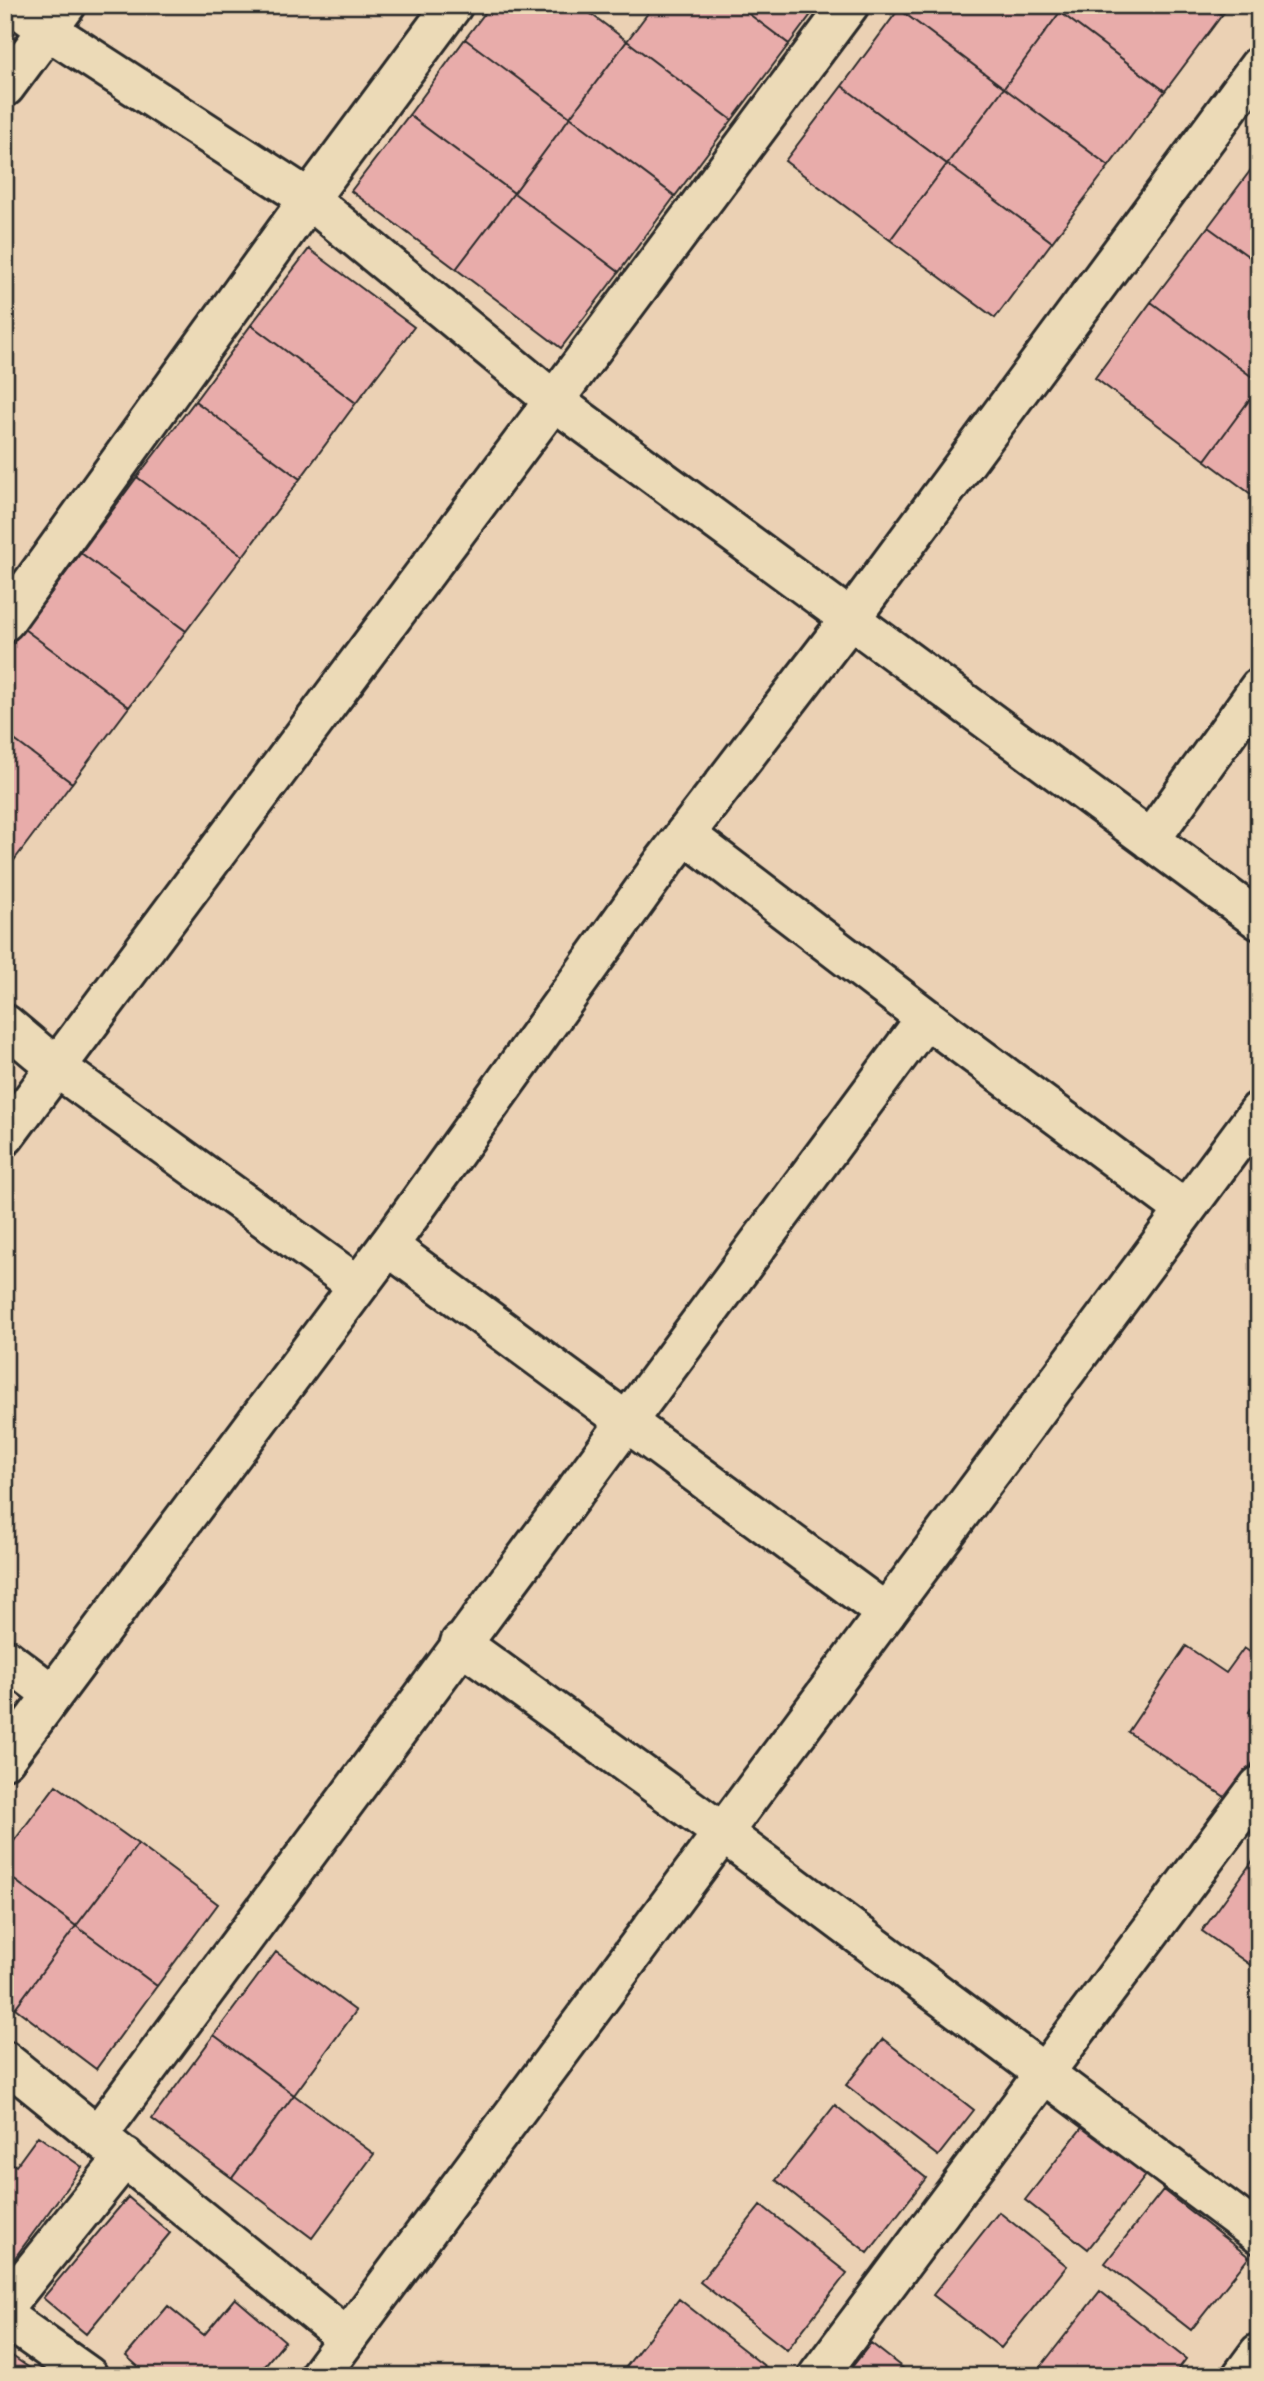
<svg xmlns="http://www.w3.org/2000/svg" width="1264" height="2381" font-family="'Gochi Hand',sans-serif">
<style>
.building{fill:#e8acaa;stroke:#2b2b2b;stroke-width:2}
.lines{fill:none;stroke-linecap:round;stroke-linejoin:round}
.street-casing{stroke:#2b2b2b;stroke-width:44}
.secondary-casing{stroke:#2b2b2b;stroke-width:44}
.street{stroke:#ecdab7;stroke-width:38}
.secondary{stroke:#ecdab7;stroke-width:38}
</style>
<rect width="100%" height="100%" fill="#ebd1b4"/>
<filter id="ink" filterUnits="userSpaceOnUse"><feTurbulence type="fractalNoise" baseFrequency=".0143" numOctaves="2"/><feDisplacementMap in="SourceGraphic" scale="14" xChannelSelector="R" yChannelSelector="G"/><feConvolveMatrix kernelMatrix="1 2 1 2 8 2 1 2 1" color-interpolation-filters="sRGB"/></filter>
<g filter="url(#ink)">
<!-- building -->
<path class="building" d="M491,5H579L627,41L570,117L465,39Z
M654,5H737L789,44L732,120L627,41Z
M737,5H818L789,44Z
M902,5H1051L1060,12L1004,88L899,9Z
M1066,5H1209L1222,15L1165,91L1060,12Z
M1209,5H1230L1222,15Z
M899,9L1004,88L947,164L842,86Z
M1060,12L1165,91L1109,166L1004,88Z
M465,39L570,117L514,193L409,115Z
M627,41L732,120L675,196L570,117Z
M842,86L947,164L890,240L785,161Z
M1004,88L1109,166L1052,242L947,164Z
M409,115L514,193L456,269L351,191Z
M570,117L675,196L619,272L514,193Z
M1259,159V264L1208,227Z
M947,164L1052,242L995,318L890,240Z
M514,193L619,272L561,348L456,269Z
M1208,227L1259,264V382L1151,302Z
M309,249L414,327L356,403L251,325Z
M1151,302L1259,382V387L1205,460L1095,378Z
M251,325L356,403L300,479L195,401Z
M1259,387V500L1205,460Z
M195,401L300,479L243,556L137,477Z
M137,477L243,556L186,631L81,553Z
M81,553L186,631L129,707L24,629Z
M24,629L129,707L72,783L5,733V653Z
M5,733L72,783L15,859L5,852Z
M5,852L15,859L5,872Z
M1186,1646L1226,1673L1244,1648L1259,1658V1697L1249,1712L1259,1719V1754L1228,1799L1128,1732Z
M56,1785L138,1844L76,1926L5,1873V1853Z
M138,1844L218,1904L157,1986L76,1926Z
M1259,1852V1971L1202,1931Z
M5,1873L76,1926L15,2008L5,2001Z
M76,1926L157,1986L96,2069L15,2008Z
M276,1952L356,2011L294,2095L214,2035Z
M214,2035L294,2095L232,2178L152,2119Z
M883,2039L974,2110L938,2156L846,2085Z
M294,2095L374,2154L312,2238L232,2178Z
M835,2105L926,2178L868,2253L776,2180Z
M1088,2120L1151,2169L1088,2249L1025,2200Z
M38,2136L82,2167L5,2271V2159L16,2166Z
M1163,2190L1249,2257L1191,2330L1105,2263Z
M128,2197L170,2233L86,2334L43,2298Z
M761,2205L847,2273L787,2350L700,2282Z
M999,2212L1067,2266L1001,2348L933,2295Z
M1100,2291L1186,2359L1173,2376H1045L1038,2370Z
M235,2298L285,2341L256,2376H149L126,2356L168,2306L204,2335Z
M679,2299L772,2372L769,2376H619Z
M871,2343L913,2376H845Z
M5,2351L41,2376H5Z"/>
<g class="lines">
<defs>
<path id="street" d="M14,5L48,30L309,199L553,400L1259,920
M5,87L66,5
M5,621L309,199L453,5
M685,834L926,1018L1185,1210
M1150,840L1259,688
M5,1024L56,1067L357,1285
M5,1136L849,5
M388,1246L886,1613
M460,1643L723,1833L1259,2234
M5,1658L52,1694
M5,2061L347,2338
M98,2135L926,1018
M5,2306L125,2157
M5,2317L88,2376
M818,2376L1259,1786
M1242,2376L1259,2353"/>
<path id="secondary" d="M5,1759L388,1246L663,863L850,619L1259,66
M319,2376L1259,1111"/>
</defs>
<!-- street casing -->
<use href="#street" class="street-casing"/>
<!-- secondary casing -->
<use href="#secondary" class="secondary-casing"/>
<!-- street -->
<use href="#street" class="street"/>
<!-- secondary -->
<use href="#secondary" class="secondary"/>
</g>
</g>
<!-- margin -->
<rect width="1264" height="2381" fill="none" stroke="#ecdab7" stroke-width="28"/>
<rect x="14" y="14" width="1236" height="2353" fill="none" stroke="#2b2b2b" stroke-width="2.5" filter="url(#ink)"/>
</svg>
